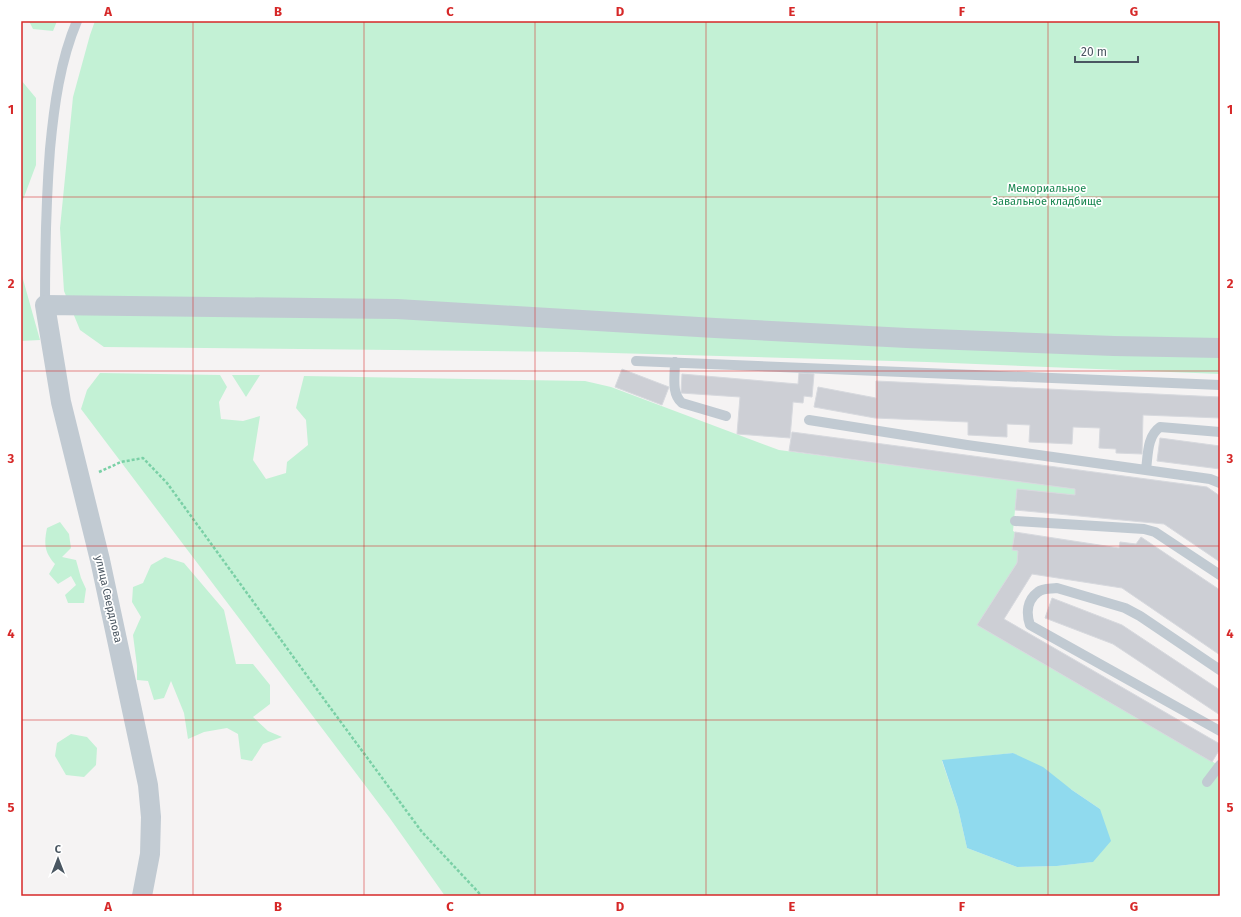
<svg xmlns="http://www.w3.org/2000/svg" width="1241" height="917" font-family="'Fira Sans',sans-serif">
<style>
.green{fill:#c3f1d5;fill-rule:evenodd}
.water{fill:#90daee}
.building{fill:#cdcfd5;stroke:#d7d9de}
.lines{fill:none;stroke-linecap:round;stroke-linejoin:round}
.path{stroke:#7ad0a6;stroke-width:2.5;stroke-dasharray:3 2;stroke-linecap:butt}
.service{stroke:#c1cad2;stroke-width:10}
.minor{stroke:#c1cad2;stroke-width:20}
.grid{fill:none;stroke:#d62828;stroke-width:1;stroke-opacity:0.55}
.labels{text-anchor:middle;stroke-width:3.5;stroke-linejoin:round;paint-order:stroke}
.park-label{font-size:11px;fill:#17864f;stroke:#fff}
.street-label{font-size:11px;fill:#4a5661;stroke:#fff}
.neatline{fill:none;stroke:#d62828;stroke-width:1.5}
.grid-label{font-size:13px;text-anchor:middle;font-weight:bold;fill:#d62828}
</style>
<rect width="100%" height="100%" fill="#f5f3f3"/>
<!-- green -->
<path class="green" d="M29,21H57L53,31L33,29Z
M95,21H1220V374L927,362L577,352L104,347L80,330L64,291L60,228L73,97L90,35Z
M21,80L36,98V165L21,205Z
M21,272L40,340L21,341Z
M100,373L220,375L227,387L219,402L221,419L243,421L260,416L253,460L266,479L286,473L287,462L308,445L306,420L296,408L304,376L585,381L611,387L779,450L1075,489V495L1017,489L1013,531L1015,532L1012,550L1018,551L1017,563L977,625L1220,766V896H445L389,817L81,409L87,390ZM1013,753L1072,790L1100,809L1092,862L1057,866L1017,867L967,848L958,808L942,761Z
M232,375H260L246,397Z
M60,522L69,534L71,548L62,557L76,560L81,578L86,589L84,603H68L65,595L76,585L71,576L58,584L49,574L55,564C44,552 44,543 47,528Z
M165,557L184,563L224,610L236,664H253L270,685V704L253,717L268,731L282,737L263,744L252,761L241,759L238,734L227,728L204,732L188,739L184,713L171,681L164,698L154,700L148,681L137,680V666L133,635L141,617L132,602L133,587L143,583L151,565Z
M71,734L87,737L97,748L96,765L84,777L66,775L55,756L57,743Z"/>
<!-- water -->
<path class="water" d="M1013,753L1043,767L1072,790L1100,809L1111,841L1093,862L1057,866L1017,867L967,848L958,808L942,760Z"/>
<!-- building -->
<path class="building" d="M622,369L669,387L662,405L615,387Z
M799,373L814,374L812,397L804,396L803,403L793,402L790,438L737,434L740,397L681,393L682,374L798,384Z
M876,381L1220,397V418L1143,415L1142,454L1116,453V449L1099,448L1100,428L1073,427L1072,444L1029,442L1030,425L1007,424V437L968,435V422L875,418L814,407L818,387L876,398Z
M792,432L1207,487L1220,496V562L1164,524L1015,510L1017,489L1075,495V489L789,451Z
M1160,438L1220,446V469L1157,461Z
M1015,532L1119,548L1120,542L1136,544L1141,537L1220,590V655L1122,588L1032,574L1004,619L1220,744V749L1212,762L977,625L1017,563L1018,551L1012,550Z
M1052,598L1122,625L1220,690V715L1113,644L1045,618Z"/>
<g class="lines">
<!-- path -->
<path class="path" d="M99,472L121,462L143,458L167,483L329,706L422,832L479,893L480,896"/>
<!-- service -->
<path class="service" d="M45,305C45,253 46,201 50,149C54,106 60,61 77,21
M636,361L1220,385
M675,362C675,376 671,394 682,403L726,416
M809,420L967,445L1210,479L1220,483
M1146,470C1148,455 1147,436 1160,427L1220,432
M1015,521L1144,529L1155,532L1220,575
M1220,670L1140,616L1125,608L1057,588C1051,589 1043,588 1038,592C1027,600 1026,613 1030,625L1220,731
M1207,782L1220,765"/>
<!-- minor -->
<path class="minor" d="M142,896L150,854L151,817L148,785L100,560L61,402L45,305L397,309L715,328L907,338L1114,346L1220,348"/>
</g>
<!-- grid -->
<path class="grid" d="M193,21V896M364,21V896M535,21V896M706,21V896M877,21V896M1048,21V896M21,197H1220M21,371H1220M21,546H1220M21,720H1220"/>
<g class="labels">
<!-- park labels -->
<g class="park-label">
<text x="1047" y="192">Мемориальное<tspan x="1047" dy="13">Завальное кладбище</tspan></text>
</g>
<!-- street labels -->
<g class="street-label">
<text transform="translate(109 599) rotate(77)" y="4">улица Свердлова</text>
</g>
</g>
<!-- border -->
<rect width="1241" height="917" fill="none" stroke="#ffffff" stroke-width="44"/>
<!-- north arrow -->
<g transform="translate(58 859)" stroke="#ffffff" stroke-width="3" paint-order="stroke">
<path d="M0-3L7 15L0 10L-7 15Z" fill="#4a5661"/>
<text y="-6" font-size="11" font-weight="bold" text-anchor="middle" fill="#4a5661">С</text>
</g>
<!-- scale -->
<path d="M1075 56v6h63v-6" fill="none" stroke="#4a5661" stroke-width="2"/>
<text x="1081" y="56" font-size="12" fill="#4a5661" stroke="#ffffff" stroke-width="3" paint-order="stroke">20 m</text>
<rect x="22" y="22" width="1197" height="873" class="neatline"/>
<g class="grid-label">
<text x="108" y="16">A</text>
<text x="278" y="16">B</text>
<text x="450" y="16">C</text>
<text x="620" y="16">D</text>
<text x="792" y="16">E</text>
<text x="962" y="16">F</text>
<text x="1134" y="16">G</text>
<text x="11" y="114">1</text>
<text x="1230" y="114">1</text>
<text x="11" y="288">2</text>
<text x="1230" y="288">2</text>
<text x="11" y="463">3</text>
<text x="1230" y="463">3</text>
<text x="11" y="638">4</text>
<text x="1230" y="638">4</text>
<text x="11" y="812">5</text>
<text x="1230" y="812">5</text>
<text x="108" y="911">A</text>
<text x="278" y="911">B</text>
<text x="450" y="911">C</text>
<text x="620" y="911">D</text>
<text x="792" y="911">E</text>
<text x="962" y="911">F</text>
<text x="1134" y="911">G</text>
</g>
</svg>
